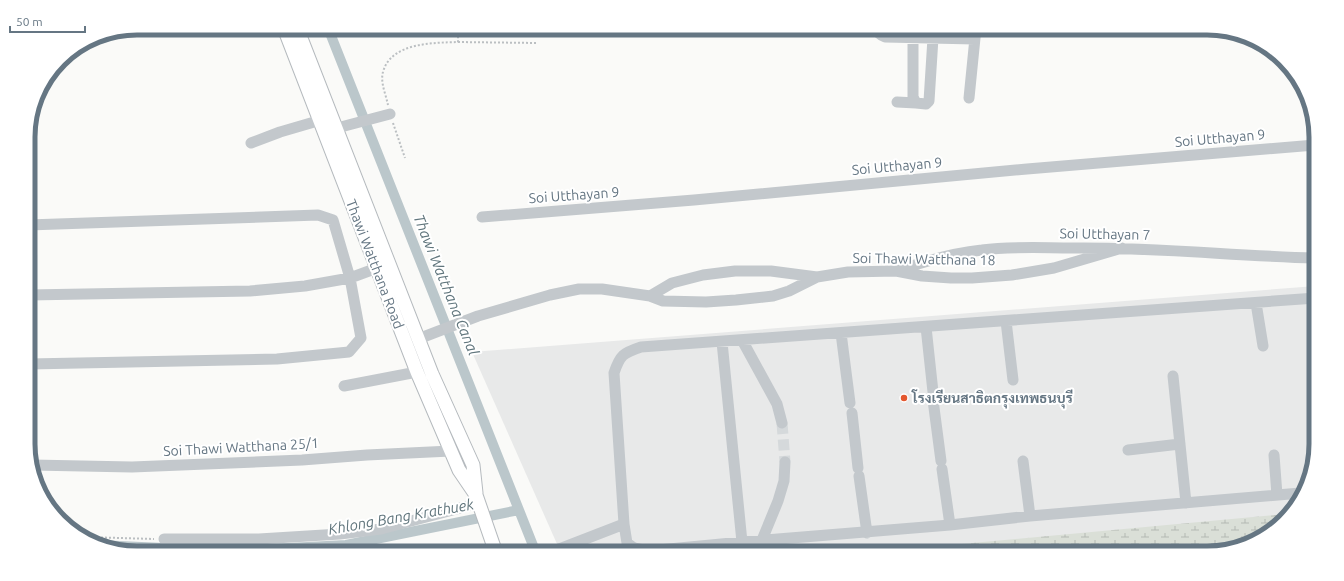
<svg xmlns="http://www.w3.org/2000/svg" width="1344" height="581" font-family="Ubuntu,Sarabun,sans-serif">
<style>
.built{fill:#e8e9e9}
.wetland{fill:url(#wetland-marsh)}
.lines{fill:none;stroke-linecap:round;stroke-linejoin:round}
.canal{stroke:#bbc7cb;stroke-width:10}
.minor-tunnel{stroke:#d5d9db;stroke-width:11;stroke-dasharray:11 5.5;stroke-linecap:butt}
.major-casing{stroke:#b5babe;stroke-width:15}
.path{stroke:#bbbfc2;stroke-width:2;stroke-dasharray:2 2;stroke-linecap:butt}
.minor{stroke:#c3c8cc;stroke-width:11}
.major{stroke:#fff;stroke-width:13}
.poi-dot{fill:#e4572e;stroke:#fff;stroke-width:1.5}
.labels{text-anchor:middle;stroke-width:4;stroke-linejoin:round;paint-order:stroke}
.street-label{font-size:14px;fill:#657683;stroke:#fff}
.poi-label{font-size:14px;font-weight:bold;fill:#657683;stroke:#fff;text-anchor:start}
.water-label{font-size:15px;font-style:italic;fill:#60757c;stroke:#fff}
.rim{fill:none;stroke:#657683;stroke-width:5}
</style>
<defs>
<pattern id="wetland-marsh" width="20" height="14" patternUnits="userSpaceOnUse"><rect width="20" height="14" fill="#dadfd7"/><path d="M1 5h8M5 5V1M11 12h8M15 12V8" fill="none" stroke="#b4b9b4"/></pattern>
</defs>
<rect width="100%" height="100%" fill="#fafaf8"/>
<!-- built -->
<path class="built" d="M1316,286V444L1308,485L1280,519L886,553H561L472,352Z"/>
<!-- wetland -->
<path class="wetland" d="M1285,514L1268,534L1214,553H864Z"/>
<g class="lines">
<!-- canal -->
<path class="canal" d="M328,28L536,553
M97,545L230,551L346,545L519,510"/>
<!-- minor-tunnel -->
<path class="minor-tunnel" d="M782,423L785,462"/>
<defs>
<path id="major" d="M284,28L417,372L459,470L476,495L496,553
M297,28L432,374L473,465L476,493"/>
</defs>
<!-- major casing -->
<use href="#major" class="major-casing"/>
<!-- path -->
<path class="path" d="M263,28L271,35
M458,42L537,43
M388,105C386,95 380,82 383,72C391,42 434,43 458,42V28
M393,123L405,158
M85,537L154,539"/>
<!-- minor -->
<path class="minor" d="M876,28C877,33 880,35 885,37L975,39
M913,38V97L916,103L926,104L929,101L933,38
M969,98L976,28
M897,102L916,103
M337,128L390,114
M251,143L280,132L321,120
M482,217L694,200L1027,169L1315,145
M28,225L318,215L333,220L350,278L361,338L349,352L277,359L29,364
M897,271C925,261 953,253 982,250C1012,246 1043,248 1073,248C1154,247 1235,256 1315,258
M29,295L250,291L305,286L350,278L377,268
M650,296L672,283L703,275L735,271H771L817,277
M1256,303L1263,346
M1006,321L1013,380
M926,327L933,392
M841,333L850,403
M418,339L478,316L550,295L579,289H602L650,296L663,301L706,302L736,300L773,296L789,291L817,277L848,272L896,271L922,276L951,278H972L1012,275L1054,268L1122,248
M742,340L777,404L782,423
M722,342L742,542
M1173,376L1186,503
M344,386L417,372
M933,400L941,461
M852,413L858,468
M1128,450L1180,444
M1274,455L1277,495
M1023,461L1030,516
M32,465L132,467L302,460L367,455L451,451
M942,469L950,525
M859,476L867,533
M624,524L627,543L634,548L648,551L742,542L950,525L1030,516L1301,493
M164,539H259L340,534L381,529L479,503
M762,540L778,501L784,481L785,462
M549,553L624,524L614,373C620,355 623,353 641,347L1316,298"/>
<!-- major -->
<use href="#major" class="major"/>
</g>
<!-- markers -->
<circle class="poi-dot" cx="904" cy="398" r="4"/>
<g class="labels">
<!-- street labels -->
<g class="street-label">
<text transform="translate(1220 138) rotate(-5)" y="5">Soi Utthayan 9</text>
<text transform="translate(897 166) rotate(-5)" y="5">Soi Utthayan 9</text>
<text transform="translate(574 195) rotate(-4)" y="5">Soi Utthayan 9</text>
<text transform="translate(1105 234) rotate(1)" y="5">Soi Utthayan 7</text>
<text transform="translate(924 259) rotate(1)" y="5">Soi Thawi Watthana 18</text>
<text transform="translate(375 264) rotate(69)" y="5">Thawi Watthana Road</text>
<text transform="translate(241 447) rotate(-3)" y="5">Soi Thawi Watthana 25/1</text>
</g>
<!-- poi labels -->
<g class="poi-label">
<text x="912" y="403">โรงเรียนสาธิตกรุงเทพธนบุรี</text>
</g>
<!-- water labels -->
<g class="water-label">
<text transform="translate(446 285) rotate(68)" y="5">Thawi Watthana Canal</text>
<text transform="translate(401 517) rotate(-10)" y="5">Khlong Bang Krathuek</text>
</g>
</g>
<!-- crop -->
<path d="M0 0H1344V581H0ZM137 35H1207A102 102 0 0 1 1309 137V444A102 102 0 0 1 1207 546H137A102 102 0 0 1 35 444V137A102 102 0 0 1 137 35Z" fill="#fff" fill-rule="evenodd"/>
<path class="rim" d="M137 35H1207A102 102 0 0 1 1309 137V444A102 102 0 0 1 1207 546H137A102 102 0 0 1 35 444V137A102 102 0 0 1 137 35Z"/>
<!-- scale -->
<path d="M10 26v6h75v-6" fill="none" stroke="#657683" stroke-width="2"/>
<text x="16" y="26" font-size="12" fill="#657683" stroke="#ffffff" stroke-width="3" paint-order="stroke">50 m</text>
</svg>
